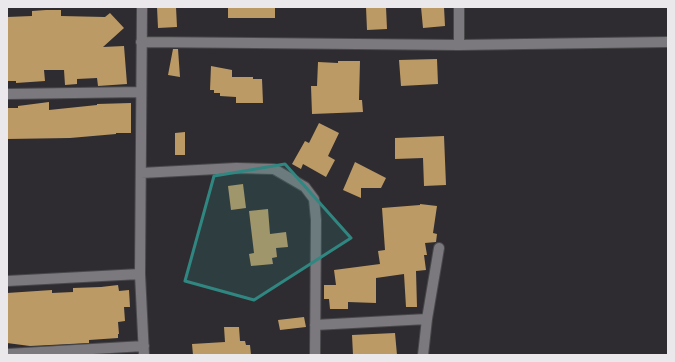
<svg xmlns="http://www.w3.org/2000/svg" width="675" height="362" font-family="'Fira Sans Condensed',sans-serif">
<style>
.building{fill:#bc9a66}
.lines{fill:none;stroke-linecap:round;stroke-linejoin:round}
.street-casing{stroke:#49484b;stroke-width:12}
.street{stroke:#7b797e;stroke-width:10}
.marked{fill:#308781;fill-opacity:0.2;stroke:#308781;stroke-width:3;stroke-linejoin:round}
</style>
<rect width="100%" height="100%" fill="#2e2c30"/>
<!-- building -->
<path class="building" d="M157,7H176L177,27L158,28Z
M228,7H275V18H228Z
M366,7H386L387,29L367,30Z
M421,7H444L445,26L423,28Z
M46,10H61V16L105,17L110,13L124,28L103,47L124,46L127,84L98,86L97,78L77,79V84L65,85L64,70H44L45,81L16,83V81H7V17L32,16V11Z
M173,49H178L180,77L168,75Z
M437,59L438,84L401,86L399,60Z
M338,61H360L359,100H362L363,112L312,114L311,86H317L318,62L338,63Z
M211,66L232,70V77H253V79H262L263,103H236V97L220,96V93H214V90H210Z
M49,102V110L97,105V104L131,103V133H116V134L70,138L7,139V108H18V106Z
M319,123L339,133L328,156L335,160L326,177L303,164L301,169L292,164L305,141L309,143Z
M185,132V155H175V133Z
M444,136L446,185L424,186L423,158L395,159V138Z
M355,162L386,178L381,188H361V198L343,190Z
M243,184L246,208L231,210L228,186Z
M420,204L437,206L433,233L437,234L436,242L425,243L427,255H424L426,270L416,271L417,307H406L404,274L376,278V303L348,302V309H330L329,299H324V285H336L334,270L380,264L378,251L385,250L382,208L420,205Z
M268,209L270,234L286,232L288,247L276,248L277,257L272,258L273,264L251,266L249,254L254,253L249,211Z
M118,285L119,291L129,290L130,307H124L125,321L118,322L119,334H118V338L89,340V343L30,346L7,343V293L52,290V293L73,292V288L101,287Z
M304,317L306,327L280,330L278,320Z
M224,327H239L240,341H245L246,345H250L251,355H193L192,344L225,342Z
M395,333L397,355H353L352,335Z"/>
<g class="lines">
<defs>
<path id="street" d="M142,7L140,274L144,355
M459,7V45L668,42
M141,42L459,45
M7,94L141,92
M141,173L236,168L274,169L305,187L314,199L316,220L315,355
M7,281L140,274
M427,319L439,248
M315,325L427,319L423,355
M7,354L144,346"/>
</defs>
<!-- street casing -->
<use href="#street" class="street-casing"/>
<!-- street -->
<use href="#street" class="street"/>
</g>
<!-- marked area -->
<path class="marked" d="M285,164L351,238L254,300L185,281L214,176Z"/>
<!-- border -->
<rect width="675" height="362" fill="none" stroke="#eae8eb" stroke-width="16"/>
</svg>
